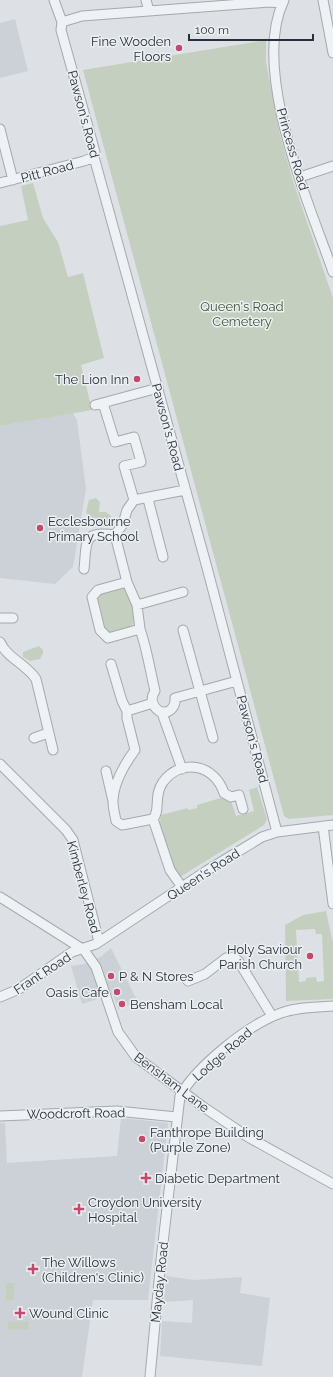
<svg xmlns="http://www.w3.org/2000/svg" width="333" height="1377" font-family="Raleway,sans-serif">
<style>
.built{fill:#cbd1d7}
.green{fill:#c5cfbf;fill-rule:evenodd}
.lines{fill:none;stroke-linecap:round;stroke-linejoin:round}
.minor-casing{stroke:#a3a9af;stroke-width:11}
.minor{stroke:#eff2f4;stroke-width:9}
.poi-dot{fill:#c24a6d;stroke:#ecf0f3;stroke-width:1.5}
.labels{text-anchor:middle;stroke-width:3;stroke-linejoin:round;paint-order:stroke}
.poi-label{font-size:13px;fill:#28313b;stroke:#ecf0f3;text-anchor:start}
.street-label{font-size:13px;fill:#28313b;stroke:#ecf0f3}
.park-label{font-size:13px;fill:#405536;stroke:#ecf0f3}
</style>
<rect width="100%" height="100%" fill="#dde1e6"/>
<!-- built -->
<path class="built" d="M15,19L28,71L0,78V23Z
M73,413L77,420L86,489L73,567L55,584L0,578V426Z
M111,948L138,1002L118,1009L113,994L82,1004L71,966L84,964L100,957Z
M121,1118L168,1123L148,1300H93L82,1377H0V1123H5L7,1163L117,1156Z
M166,1276L194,1280L242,1277L240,1293L270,1298L262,1366L160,1356L162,1321L192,1323L193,1300L164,1302Z"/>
<!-- green -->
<path class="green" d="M266,40V62L280,135L293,181L333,298V815L289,819L284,816L83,70Z
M33,183L43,218L58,242L68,277L83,273L104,358L81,365L92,410L0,426V226L28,220L21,186Z
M96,498L100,502L99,512H106L111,516V522L107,526L99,524L97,518L89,517L86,512L89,500Z
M124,588L133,604L131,605C134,609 134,611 134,617C134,632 123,631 110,636L102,626L104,625L99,603L95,601L96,595Z
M39,646L43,650V653L40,659L30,661L23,657V652Z
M257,787L267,819L264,825L180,877C172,865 156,829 161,815L188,808V810L197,808V805L224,797L231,801L236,816L254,811L249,790Z
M326,911L333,943V999L286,1001L285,925L303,915ZM315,929L316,934H322L324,981L317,982L316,977L306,978V981L299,982L296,930Z
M6,1283H14V1300L6,1301Z
M28,1321L29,1329L8,1330V1322Z"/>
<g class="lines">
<defs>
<path id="minor" d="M54,0L62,22
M146,0L149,11
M284,0C250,70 309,203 333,272
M323,0L333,53
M62,22L61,30L95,152L94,157L206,564L277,832
M62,22L82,16L269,2L282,3
M0,129L13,180
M300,177L333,166
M0,183L84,161L94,157
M103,403L115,442L134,437L141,462L124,466L134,500
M95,405L158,388
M148,499L163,557
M84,569C87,542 82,530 115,535
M127,582L98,590L92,597L100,630L108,638L140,629L137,605L127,582L115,535L123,524L127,510L134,500L185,490
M137,605L183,592
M0,618H13
M140,629C147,649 150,670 155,691C150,698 152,706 159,711C169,715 176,707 175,698L237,681
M183,630L213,738
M0,642C7,658 26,664 36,679L53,750
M111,664L122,701L127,711V718L135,750C124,765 113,784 113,802C113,808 115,815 116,821L122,825L153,819
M127,711L153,703
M162,713L182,769
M34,738L48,733
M0,764L66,830L73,840L99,942
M106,771L113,801
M153,819C161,810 153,796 163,782C182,757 215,765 224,793L231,797L239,795L243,809
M153,819L170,870L182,887
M323,826L333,904
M0,897L84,950L96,967L118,1032L136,1057L202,1106L248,1137L333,1184
M188,981L205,974L226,958L234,957L239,962L272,1016
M0,997L19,989L72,952L96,944L206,871L262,837L277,832L333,825
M0,1116L117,1111L176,1117
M150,1377L161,1260L180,1096C197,1066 249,1024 281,1013C298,1007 316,1007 333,1006"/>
</defs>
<!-- minor casing -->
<use href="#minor" class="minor-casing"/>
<!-- minor -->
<use href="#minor" class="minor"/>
</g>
<!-- markers -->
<g class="poi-dot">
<circle cx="179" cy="48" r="4"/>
<circle cx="137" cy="379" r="4"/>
<circle cx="40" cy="528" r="4"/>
<circle cx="310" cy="956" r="4"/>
<circle cx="111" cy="976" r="4"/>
<circle cx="117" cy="992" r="4"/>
<circle cx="122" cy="1004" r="4"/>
<circle cx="142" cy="1139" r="4"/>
<path d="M144 1172h4v4h4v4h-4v4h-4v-4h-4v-4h4z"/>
<path d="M77 1203h4v4h4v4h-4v4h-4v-4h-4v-4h4z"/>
<path d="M31 1263h4v4h4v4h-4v4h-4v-4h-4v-4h4z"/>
<path d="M18 1307h4v4h4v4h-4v4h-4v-4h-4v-4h4z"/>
</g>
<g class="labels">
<!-- poi labels -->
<g class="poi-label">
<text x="171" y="46" text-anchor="end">Fine Wooden<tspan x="171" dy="15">Floors</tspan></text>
<text x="129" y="384" text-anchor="end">The Lion Inn</text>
<text x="48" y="526">Ecclesbourne<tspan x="48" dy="15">Primary School</tspan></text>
<text x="302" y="954" text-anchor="end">Holy Saviour<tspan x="302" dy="15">Parish Church</tspan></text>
<text x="119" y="981">P &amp; N Stores</text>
<text x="109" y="997" text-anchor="end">Oasis Cafe</text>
<text x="130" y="1009">Bensham Local</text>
<text x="150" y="1137">Fanthrope Building<tspan x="150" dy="15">(Purple Zone)</tspan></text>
<text x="155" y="1183">Diabetic Department</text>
<text x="88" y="1207">Croydon University<tspan x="88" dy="15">Hospital</tspan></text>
<text x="42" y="1267">The Willows<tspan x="42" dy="15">(Children's Clinic)</tspan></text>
<text x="29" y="1318">Wound Clinic</text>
</g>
<!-- street labels -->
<g class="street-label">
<text transform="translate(84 114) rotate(75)" y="5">Pawson's Road</text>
<text transform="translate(293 149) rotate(74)" y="5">Princess Road</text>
<text transform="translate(47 171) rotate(-15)" y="5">Pitt Road</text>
<text transform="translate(168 427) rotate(75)" y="5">Pawson's Road</text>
<text transform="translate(253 739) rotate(75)" y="5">Pawson's Road</text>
<text transform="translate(203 874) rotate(-33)" y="5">Queen's Road</text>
<text transform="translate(84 887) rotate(75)" y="5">Kimberley Road</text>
<text transform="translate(42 973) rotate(-33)" y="5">Frant Road</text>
<text transform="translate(222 1054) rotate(-41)" y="5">Lodge Road</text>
<text transform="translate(172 1082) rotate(37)" y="5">Bensham Lane</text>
<text transform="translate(76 1113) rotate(-1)" y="5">Woodcroft Road</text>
<text transform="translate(159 1282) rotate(-84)" y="5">Mayday Road</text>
</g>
<!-- park labels -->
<g class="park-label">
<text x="242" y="311">Queen's Road<tspan x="242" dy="15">Cemetery</tspan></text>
</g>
</g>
<!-- scale -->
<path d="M189 34v6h124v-6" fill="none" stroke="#28313b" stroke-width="2"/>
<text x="195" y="34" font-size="12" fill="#28313b" stroke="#ecf0f3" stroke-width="3" paint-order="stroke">100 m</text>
</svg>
